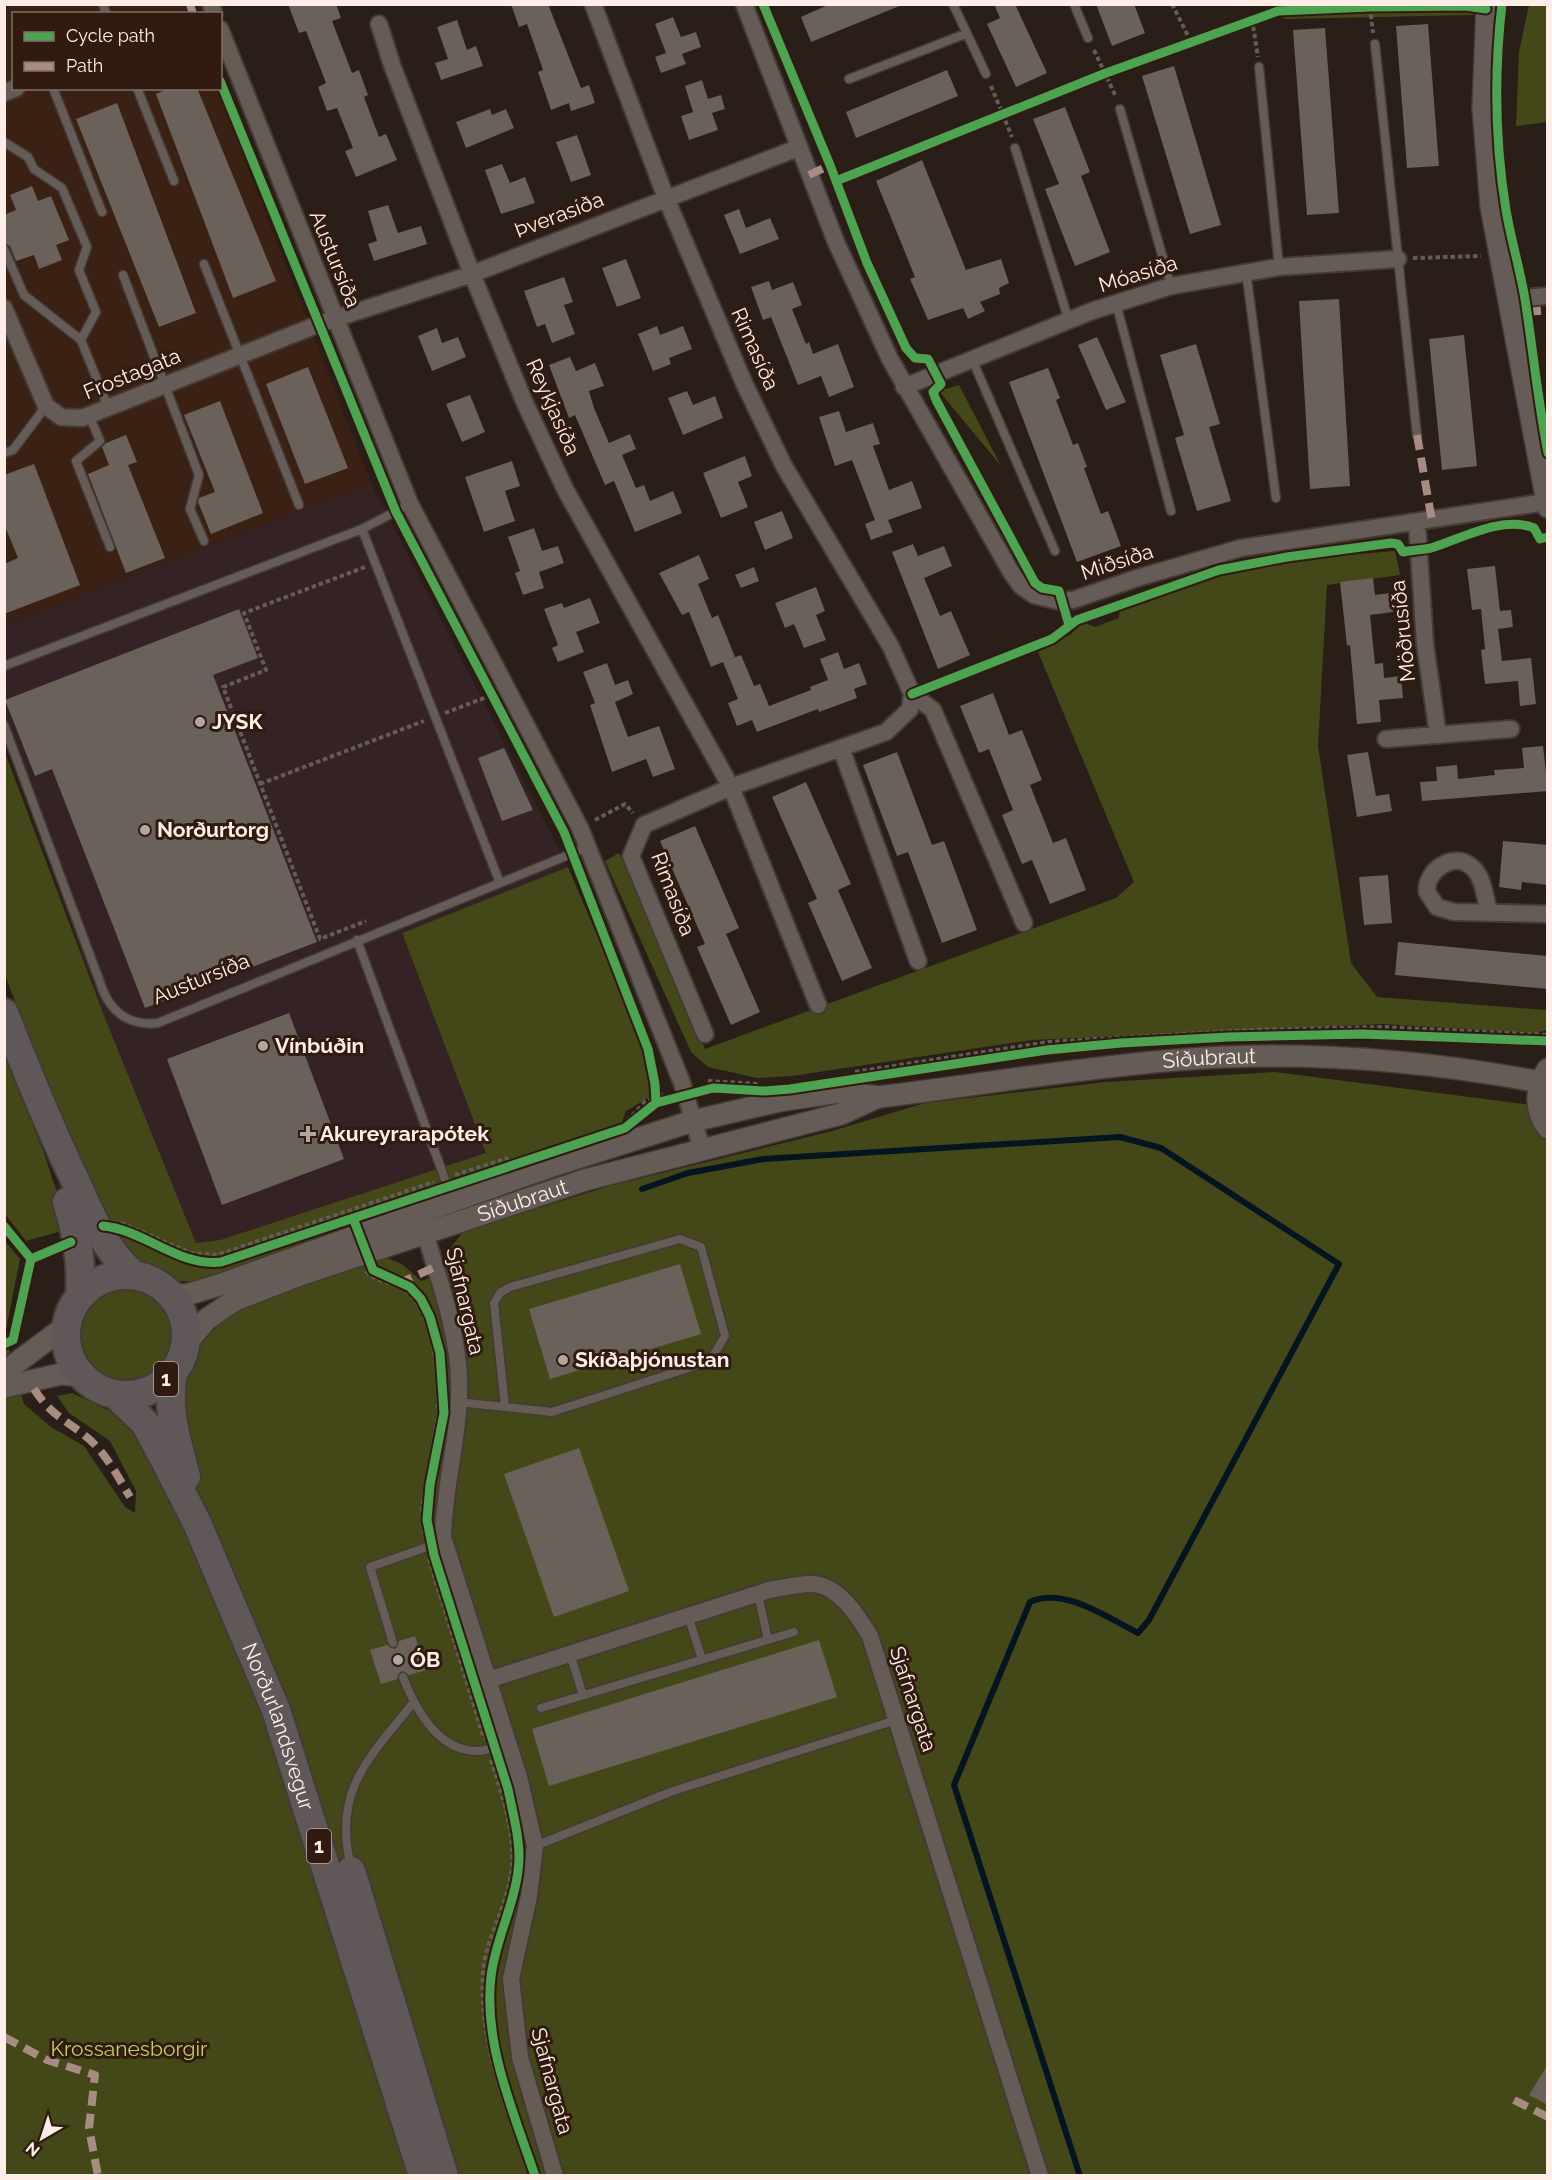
<svg xmlns="http://www.w3.org/2000/svg" width="1552" height="2180" font-family="Raleway,sans-serif">
<style>
.commercial{fill:#342224}
.built{fill:#3a2114}
.green{fill:#444718}
.lines{fill:none;stroke-linecap:round;stroke-linejoin:round}
.stream{stroke:#041521;stroke-width:6}
.building{fill:#6a615a}
.service-casing{stroke:#443a36;stroke-width:11}
.minor-casing{stroke:#443a36;stroke-width:20}
.tertiary-casing{stroke:#443a36;stroke-width:24}
.trunk-casing{stroke:#443a36;stroke-width:32}
.path{stroke:#655c58;stroke-width:4;stroke-dasharray:4.5 3;stroke-linecap:butt}
.service{stroke:#655c58;stroke-width:8}
.minor{stroke:#655c58;stroke-width:16}
.tertiary{stroke:#655c58;stroke-width:21}
.trunk{stroke:#605858;stroke-width:28}
.quiet{stroke:#a88b81;stroke-width:8;stroke-dasharray:15 8;stroke-linecap:butt}
.cycleway-casing{stroke:#311b10;stroke-width:13}
.cycleway{stroke:#4ca352;stroke-width:9}
.poi-dot{fill:#b3a59f;stroke:#311b10;stroke-width:2}
.labels{text-anchor:middle;stroke-width:6;stroke-linejoin:round;paint-order:stroke}
.shield{fill:#311b10;stroke:#c0afa6;stroke-width:1.5}
.shield-label{font-size:20px;font-weight:bold;fill:#feeee7}
.street-label{font-size:21px;fill:#feeee7;stroke:#311b10}
.poi-label{font-size:21px;font-weight:bold;fill:#feeee7;stroke:#311b10;text-anchor:start}
.park-label{font-size:21px;fill:#c4ce5c;stroke:#311b10}
</style>
<rect width="100%" height="100%" fill="#291e18"/>
<!-- commercial -->
<path class="commercial" d="M371,483L568,867L402,933L486,1153L220,1240L196,1243L105,1018L5,740V625Z"/>
<!-- built -->
<path class="built" d="M5,5H184L188,13L14,14V88L217,89L371,483L5,625Z"/>
<!-- green -->
<path class="green" d="M1278,5H1475L1473,15L1284,19Z
M1529,5H1547V122L1516,126L1519,52Z
M959,385L1001,466L939,391Z
M1395,551L1400,575L1327,585L1318,746L1351,963L1377,997L1547,1010V1030L1536,1033L1382,1024L1032,1040L792,1076L757,1078L708,1067L691,1052L605,861L619,853L705,1049L1116,898L1134,882L1038,652L1071,634L1083,622L1095,627L1119,618L1120,608L1220,575L1287,560Z
M4,750L105,1018L196,1243L220,1240L486,1153L402,933L568,867L650,1060L653,1095L626,1111L616,1139L209,1282L178,1281L152,1268L124,1250L96,1211L5,975Z
M4,1055L44,1153L69,1229L26,1241L5,1214Z
M1275,1072L1547,1107V2175H5V1241L20,1259L5,1335L24,1404L51,1427L84,1446L125,1507L135,1513L136,1491L110,1441L69,1413L57,1396L72,1393L124,1418L154,1457L165,1495L197,1485C191,1459 181,1431 180,1404C180,1397 183,1389 184,1382C201,1300 315,1277 383,1256L402,1264L421,1281L447,1272L448,1251L463,1232L609,1186L832,1131L925,1103L1105,1082Z
M76 1334a48 48 0 1 1 96 0a48 48 0 1 1-96 0Z"/>
<g class="lines">
<!-- stream -->
<path class="stream" d="M642,1189L688,1173L763,1159L1120,1137L1161,1148L1339,1264L1149,1620L1138,1633C1108,1618 1063,1586 1030,1602L954,1785L1080,2176"/>
</g>
<!-- building -->
<path class="building" d="M288,4H336L341,18L332,21L352,73L359,70L368,95L364,97L379,137L386,134L397,160L356,177L345,151L353,148L337,108L327,111L318,87L326,83L306,31L299,33Z
M511,4H548L581,88L589,85L595,103L571,111L569,103L551,110L538,72L543,70L527,24L519,27Z
M830,4H902V5L811,42L801,17Z
M994,4H1015L1047,73L1016,87L987,24L1000,18Z
M1096,4H1134L1145,33L1112,46Z
M673,17L681,37L696,32L701,47L682,54L686,64L661,73L655,57L666,53L655,24Z
M457,20L467,50L476,46L483,66L441,80L435,63L448,59L437,27Z
M1428,24L1439,166L1407,168L1396,26Z
M1325,28L1339,213L1307,215L1293,30Z
M1174,66L1221,225L1190,234L1142,76Z
M947,70L958,96L856,138L846,112Z
M702,80L708,99L721,95L725,109L712,113L718,130L689,140L681,116L693,112L685,86Z
M169,88H197L276,281L233,298L156,94Z
M117,103L196,313L159,327L76,119Z
M1065,107L1090,172L1081,176L1110,252L1075,266L1045,189L1059,184L1033,119Z
M490,109L492,115L506,109L514,128L466,148L456,122Z
M577,135L591,175L571,182L556,142Z
M922,160L966,270L1001,259L1009,283L999,288L1000,294L980,302L985,311L968,319L963,308L928,320L910,279L915,277L876,181Z
M502,164L510,183L525,177L535,203L501,214L485,170Z
M32,186L38,201L51,196L69,240L56,245L62,260L39,269L34,255L16,261L10,246L4,243V215L16,210L10,195Z
M388,205L398,233L421,226L427,244L374,261L368,244L377,241L368,211Z
M739,209L746,228L770,218L779,239L740,254L724,215Z
M626,259L641,298L617,307L602,268Z
M564,277L573,302L564,305L575,334L552,343L545,324L537,327L524,291Z
M769,281L772,290L793,282L802,305L792,309L806,344L809,342L813,354L838,344L854,387L829,397L821,376L798,385L771,317L763,320L751,287Z
M1339,299L1350,486L1310,489L1299,301Z
M657,326L660,335L683,326L692,349L669,358L671,364L653,371L638,334Z
M437,328L442,343L458,337L466,357L432,371L418,336Z
M1464,335L1477,466L1442,470L1429,339Z
M1097,337L1126,402L1106,410L1078,345Z
M1196,344L1220,424L1209,427L1231,501L1197,511L1175,438L1184,435L1160,355Z
M570,357L576,371L595,363L604,386L589,391L594,408L609,443L630,434L636,449L622,455L636,488L644,485L650,501L673,491L682,513L635,532L614,481L605,485L575,415L569,418L549,365Z
M308,367L348,468L305,484L266,384Z
M1048,368L1060,398L1056,400L1073,445L1078,443L1087,467L1084,468L1101,514L1108,511L1121,546L1077,562L1009,382Z
M687,391L693,405L715,396L723,418L683,435L668,398Z
M470,395L485,432L462,442L446,404Z
M220,401L263,513L211,534L198,502L199,498L215,492L184,415Z
M839,411L846,432L873,423L880,444L873,446L889,490L912,481L922,508L888,520L893,532L871,540L865,524L875,520L852,460L835,466L819,417Z
M126,435L137,462L128,465L165,558L126,573L88,474L109,465L102,447L106,443Z
M745,456L752,476L738,482L748,507L721,518L703,473Z
M512,461L520,486L505,491L515,521L484,532L465,477Z
M34,464L80,585L4,614V564L18,558L4,524V475Z
M782,511L793,538L765,550L754,522Z
M534,528L542,551L558,546L564,563L539,572L544,588L523,595L515,573L520,571L508,537Z
M913,544L918,556L944,546L952,566L924,578L940,616L951,611L970,655L938,669L892,552Z
M699,555L709,579L698,584L712,618L718,615L735,657L711,667L689,612L682,615L659,573Z
M1495,566L1500,611L1511,610L1513,627L1498,629L1502,661L1531,658L1536,704L1520,706L1518,681L1485,684L1481,650L1485,649L1481,609L1472,610L1467,569Z
M754,567L759,581L741,588L735,575Z
M1373,578L1375,595L1390,593L1393,612L1370,615L1375,664L1383,663L1384,678L1401,676L1403,698L1379,700L1381,722L1357,724L1350,645L1347,646L1340,582Z
M816,587L825,611L816,615L826,640L804,648L794,624L785,628L775,603Z
M590,598L600,623L576,632L584,652L558,662L552,648L558,645L544,609L562,603L564,608Z
M239,609L258,658L213,675L317,942L145,1008L52,769L35,776L5,700Z
M838,652L844,669L859,663L867,684L854,689L857,698L819,712L818,709L757,732L752,720L737,726L728,703L738,699L723,662L741,655L754,686L760,684L769,706L811,690L810,687L828,680L820,659Z
M607,663L615,685L628,680L633,694L615,702L628,737L659,726L675,769L653,777L646,759L612,772L590,705L595,703L583,672Z
M993,693L1009,735L1022,730L1042,780L1030,785L1053,843L1066,838L1086,890L1050,904L1032,860L1022,864L1002,815L1013,810L989,749L979,753L960,706Z
M1543,746L1548,791L1422,801L1420,782L1437,781L1436,767L1457,765L1458,779L1495,775L1494,770L1524,768L1522,748Z
M504,748L533,810L502,821L478,758Z
M897,752L932,845L944,841L977,930L942,943L908,852L897,856L863,765Z
M1368,752L1376,796L1389,794L1392,811L1357,817L1347,755Z
M806,782L851,884L838,890L872,968L842,981L808,903L817,899L772,797Z
M695,826L739,928L726,934L760,1012L731,1025L697,947L705,944L660,841Z
M1503,841L1548,845V885L1522,882L1521,890L1499,887Z
M1388,875L1392,923L1364,925L1359,877Z
M1398,942L1548,956V989L1395,975Z
M289,1013L344,1159L222,1205L167,1059Z
M680,1264L701,1334L550,1379L529,1309Z
M579,1448L629,1591L554,1617L504,1474Z
M415,1636L426,1670L409,1675L401,1671L397,1679L381,1684L370,1650L387,1645L395,1649L399,1641Z
M819,1640L837,1697L549,1786L532,1729Z
M1548,2064V2105L1529,2095Z"/>
<g class="lines">
<defs>
<path id="service" d="M103,4L106,14
M953,4L986,74
M1074,4L1088,38
M1375,44L1417,435
M1259,67L1279,267
M849,79L965,34
M53,88L102,212
M137,88L174,181
M1120,109L1171,286
M4,142L28,157L34,169L62,188L87,247L79,270L96,312L81,340L108,407
M1015,148L1069,321
M4,249L24,295L81,340
M204,264L299,505
M1246,271L1276,498
M123,275L199,475L190,509L204,541
M1116,303L1171,511
M972,359L1055,551
M89,415L100,441L76,461L110,547
M4,453L13,450L46,406
M362,529L500,883
M4,666L362,529L410,504
M4,725L104,993C114,1015 133,1026 158,1023L588,847
M357,940L453,1201
M458,1402L552,1412L710,1361L725,1336L701,1247L680,1239L510,1287L500,1293L494,1303L505,1406
M758,1594L768,1640
M688,1616L702,1659
M393,1643L370,1567L444,1541
M570,1654L583,1695
M403,1677C415,1708 437,1750 476,1751C487,1751 498,1747 508,1744
M541,1708L794,1632
M535,1846L673,1791L896,1720
M351,1867C332,1791 369,1758 413,1703"/>
<path id="minor" d="M211,4L214,14
M593,4L666,198L744,383L784,466L891,647L912,694L910,709L886,732L731,787L644,825L631,856L705,1034
M744,4L836,242L890,359L1011,572L1021,586L1034,595L1058,601L1073,600L1137,578L1241,548L1546,502
M379,24L392,65L472,274L524,401L565,489L731,787L818,1005
M220,29L410,504L580,828L682,1083L702,1149
M4,93L16,88
M1509,299L1548,296
M4,308L46,406L61,417L82,418L319,324L472,274L798,148
M904,387L1092,311L1171,286L1279,267L1398,259
M1417,523L1425,644L1438,735
M912,694L933,710L1024,923
M1386,739L1511,729
M841,748L918,961
M1489,912C1485,899 1484,878 1473,868C1455,850 1425,870 1427,892L1437,907L1454,912L1548,914
M422,1222C436,1273 457,1325 459,1378C461,1431 444,1484 443,1537L519,1777L535,1846L529,1896L511,1979L520,2057L555,2176
M488,1680L769,1590C782,1588 797,1584 811,1584C838,1584 858,1616 870,1636L1040,2176"/>
<g id="tertiary">
<path d="M1487,4L1483,108L1491,207L1548,507"/>
<path d="M1548,1069C1535,1087 1534,1110 1548,1128"/>
<path id="s1" d="M170,1294L186,1295L219,1285L546,1168L693,1121L779,1101L839,1092L879,1097C978,1085 1077,1068 1177,1060C1297,1050 1422,1060 1540,1082"/>
<path id="s2" d="M185,1345L207,1319L235,1300L300,1275L585,1180L841,1114L878,1097"/>
<path d="M4,1372L66,1326"/>
<path d="M4,1387L61,1374L82,1376"/>
</g>
<g id="trunk">
<path d="M4,1013C26,1069 48,1124 74,1178C92,1217 101,1244 133,1275"/>
<path d="M67,1202C77,1234 82,1262 80,1296"/>
<circle cx="126" cy="1335" r="60"/>
<path d="M173,1372C166,1412 177,1439 186,1477"/>
<path id="s3" d="M115,1394L145,1423L168,1466L197,1523L276,1710L423,2176"/>
<path d="M351,1871L444,2176"/>
</g>
</defs>
<!-- service casing -->
<use href="#service" class="service-casing"/>
<!-- minor casing -->
<use href="#minor" class="minor-casing"/>
<!-- tertiary casing -->
<use href="#tertiary" class="tertiary-casing"/>
<!-- trunk casing -->
<use href="#trunk" class="trunk-casing"/>
<!-- path -->
<path class="path" d="M1172,4L1191,42
M1370,7L1373,33
M1252,19L1258,57
M1094,50L1116,97
M991,86L1012,137
M1413,258L1481,256
M365,567L244,613L266,670L223,687L320,939L366,921
M445,713L492,695
M260,784L424,721
M595,820L625,804L633,813
M855,1072L1048,1042L1250,1030L1383,1027L1548,1035
M708,1081L759,1084
M627,1121L645,1102L663,1094
M455,1175L508,1158
M121,1223L191,1253L217,1255L434,1182
M366,1271C376,1283 395,1282 407,1292C435,1316 438,1373 438,1407
M424,1534L422,1508L438,1415
M429,1559L484,1739
M491,1760C503,1798 518,1840 510,1880C504,1911 485,1941 483,1972C478,2043 508,2110 530,2176"/>
<!-- service -->
<use href="#service" class="service"/>
<!-- minor -->
<use href="#minor" class="minor"/>
<!-- tertiary -->
<use href="#tertiary" class="tertiary"/>
<!-- trunk -->
<use href="#trunk" class="trunk"/>
<!-- quiet -->
<path class="quiet" d="M190,4L193,14
M809,175L830,165
M1526,312L1548,310
M1417,435L1432,521
M398,1284L435,1267
M34,1389C53,1418 66,1419 89,1439C107,1455 118,1477 130,1497
M4,2037L47,2060L95,2075L89,2128L98,2176
M1514,2100L1548,2117"/>
<defs>
<path id="cycleway" d="M763,4L830,165L867,263L906,348L915,358L928,359L941,384L933,392L936,400L1035,583L1042,588L1059,591L1069,625
M1502,4C1494,73 1495,142 1506,210C1511,240 1520,269 1525,299C1533,350 1538,402 1548,453
M220,81L396,512L564,832L648,1049L655,1084L656,1103
M836,181L1106,73L1278,11L1370,7L1466,6L1486,9
M912,694L1052,639L1077,620L1219,570L1287,557L1391,543L1398,544L1403,552C1412,550 1422,550 1431,548C1461,539 1502,515 1534,528L1540,539L1548,537
M353,1218L373,1270L410,1287L421,1299L430,1317L440,1353L444,1413L430,1485L427,1520L434,1555L508,1789C513,1815 522,1844 518,1871C514,1907 495,1940 491,1977C483,2044 514,2113 535,2176
M4,1226L31,1259L71,1242
M103,1226C145,1230 178,1267 221,1262L625,1128L656,1103L713,1088L765,1091L790,1089L1047,1050L1121,1043L1228,1037L1362,1034L1548,1041
M4,1344L13,1340L31,1259"/>
</defs>
<!-- cycleway casing -->
<use href="#cycleway" class="cycleway-casing"/>
<!-- cycleway -->
<use href="#cycleway" class="cycleway"/>
</g>
<!-- markers -->
<g class="poi-dot">
<circle cx="200" cy="722" r="6"/>
<circle cx="145" cy="830" r="6"/>
<circle cx="263" cy="1046" r="6"/>
<path d="M305 1125h6v6h6v6h-6v6h-6v-6h-6v-6h6z"/>
<circle cx="563" cy="1360" r="6"/>
<circle cx="398" cy="1660" r="6"/>
</g>
<g class="labels">
<!-- shield labels -->
<g class="shield">
<rect x="154" y="1362" width="24" height="34" rx="4.5"/>
<rect x="307" y="1829" width="24" height="34" rx="4.5"/>
</g>
<g class="shield-label">
<text x="166" y="1386">1</text>
<text x="319" y="1853">1</text>
</g>
<!-- street labels -->
<g class="street-label">
<text transform="translate(559 215) rotate(-21)" y="7">Þverasíða</text>
<text transform="translate(335 259) rotate(68)" y="7">Austursíða</text>
<text transform="translate(1138 274) rotate(-17)" y="7">Móasíða</text>
<text transform="translate(755 349) rotate(66)" y="7">Rimasíða</text>
<text transform="translate(132 374) rotate(-22)" y="7">Frostagata</text>
<text transform="translate(553 407) rotate(66)" y="7">Reykjasíða</text>
<text transform="translate(1117 562) rotate(-18)" y="7">Miðsíða</text>
<text transform="translate(1403 631) rotate(-96)" y="7">Möðrusíða</text>
<text transform="translate(673 894) rotate(69)" y="7">Rimasíða</text>
<text transform="translate(201 979) rotate(-22)" y="7">Austursíða</text>
<text dy="7" stroke="none"><textPath href="#s1" startOffset="1074">Síðubraut</textPath></text>
<text dy="7" stroke="none"><textPath href="#s2" startOffset="372">Síðubraut</textPath></text>
<text transform="translate(465 1301) rotate(77)" y="7">Sjafnargata</text>
<text transform="translate(913 1699) rotate(72)" y="7">Sjafnargata</text>
<text dy="7" stroke="none"><textPath href="#s3" startOffset="374">Norðurlandsvegur</textPath></text>
<text transform="translate(552 2081) rotate(75)" y="7">Sjafnargata</text>
</g>
<!-- poi labels -->
<g class="poi-label">
<text x="212" y="729">JYSK</text>
<text x="157" y="837">Norðurtorg</text>
<text x="275" y="1053">Vínbúðin</text>
<text x="320" y="1141">Akureyrarapótek</text>
<text x="575" y="1367">Skíðaþjónustan</text>
<text x="410" y="1667">ÓB</text>
</g>
<!-- park labels -->
<g class="park-label">
<text x="129" y="2056">Krossanesborgir</text>
</g>
</g>
<!-- border -->
<rect width="1552" height="2180" fill="none" stroke="#feeee7" stroke-width="12"/>
<!-- legend -->
<rect x="12" y="12" width="210" height="78" fill="#311b10" stroke="#836f66" stroke-width="1.5"/>
<rect x="24" y="32" width="30" height="9" fill="#4ca352" stroke="#836f66" stroke-width="1.5"/>
<text x="66" y="42" font-size="18" fill="#feeee7">Cycle path</text>
<rect x="24" y="62" width="30" height="9" fill="#a88b81" stroke="#836f66" stroke-width="1.5"/>
<text x="66" y="72" font-size="18" fill="#feeee7">Path</text>
<!-- north arrow -->
<g transform="translate(42 2138) rotate(219)" stroke="#311b10" stroke-width="4.5" paint-order="stroke">
<path d="M0-4.5L10 22L0 15L-10 22Z" fill="#feeee7"/>
<text y="-9" font-size="16" font-weight="bold" text-anchor="middle" fill="#feeee7">N</text>
</g>
</svg>
